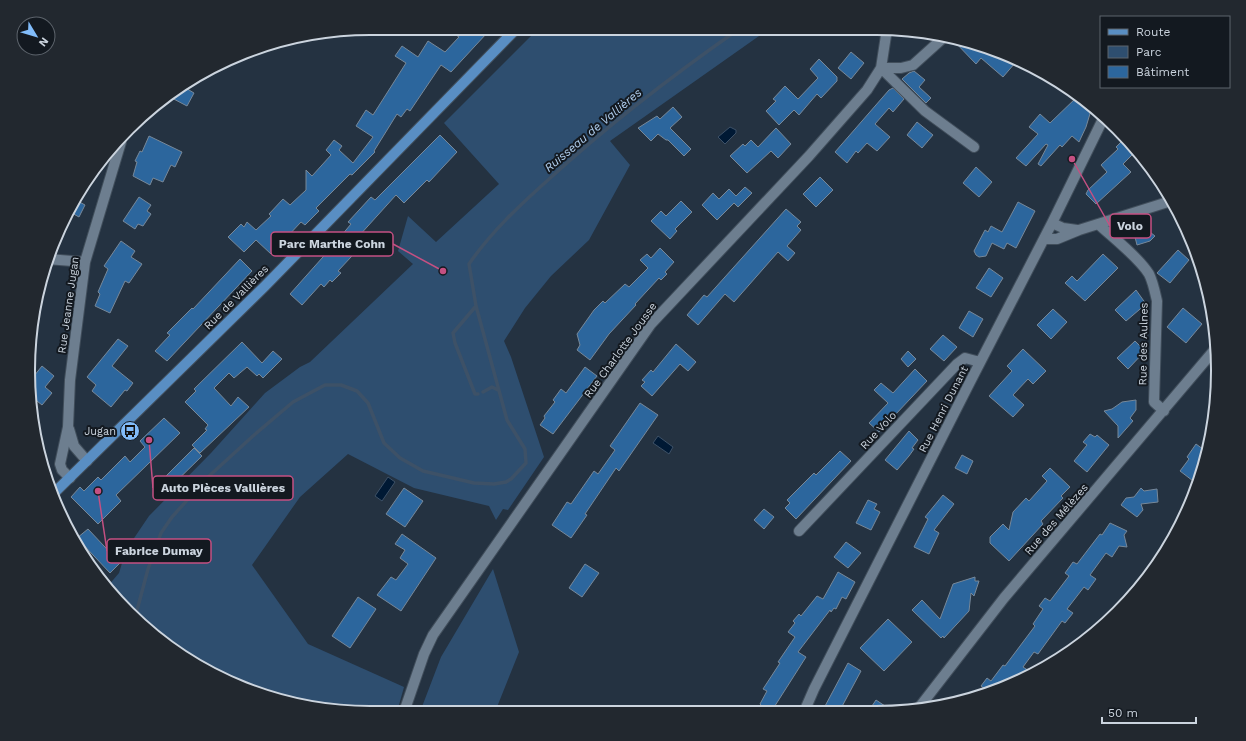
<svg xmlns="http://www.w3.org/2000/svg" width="1246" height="741" font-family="'Work Sans',sans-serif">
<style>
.green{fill:#2e4e6f}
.water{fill:#001934;stroke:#3d5167}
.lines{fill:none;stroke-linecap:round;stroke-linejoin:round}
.stream{stroke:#3d5167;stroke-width:3.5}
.building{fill:#2c669d;stroke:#789}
.minor-casing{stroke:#414e5b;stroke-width:12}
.major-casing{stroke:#414e5b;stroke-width:12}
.minor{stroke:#6d7e8f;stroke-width:10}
.major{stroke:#598ec3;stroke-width:10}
.labels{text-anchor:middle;stroke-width:4;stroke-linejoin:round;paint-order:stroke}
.street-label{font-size:11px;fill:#cbd4de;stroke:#131920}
.poi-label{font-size:11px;fill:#cbd4de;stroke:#131920;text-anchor:end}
.water-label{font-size:12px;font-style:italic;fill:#b1cfef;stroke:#131920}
.rim{fill:none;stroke:#cbd4de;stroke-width:2}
.leader{fill:none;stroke:#c55082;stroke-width:1.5}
.callout-dot{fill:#c55082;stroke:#131920;stroke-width:1.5}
.callout{fill:#131920;stroke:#c55082;stroke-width:1.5}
.callout-label{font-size:12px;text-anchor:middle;font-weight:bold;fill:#cbd4de}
</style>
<rect width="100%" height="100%" fill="#243241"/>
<!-- green -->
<path class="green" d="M539,28L769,29L610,141L630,165L589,240L551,276L525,308L504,341L511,357L544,457L508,510L503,509L496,520L489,506L414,488L348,454L300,497L252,565L308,644L404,687L397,712H348L260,695L180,655L107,587L119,573L126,550L149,516L211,453L265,393L300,367L310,362L413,264L398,251L408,216L436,242L499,184L444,123Z
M493,569L519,652L495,712H420L441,657Z"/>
<!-- water -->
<path class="water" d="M730,127L736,130V133L725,144L718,137Z
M658,436L673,447L669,454L653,443Z
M388,477L395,482L382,501L375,496Z"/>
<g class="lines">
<!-- stream -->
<path class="stream" d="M476,306L453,333L455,343L475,394H478
M483,392L492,387L498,390
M136,614L148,569L161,533L172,517L208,477L253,436L293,402L325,385H341L357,391L368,403L384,443L400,458L423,471L474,483L494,484L506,482L511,479L526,463L525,449L507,420L476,306L469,264C491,232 520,205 548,180C608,125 673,75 739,29"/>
</g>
<!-- building -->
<path class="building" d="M462,28H480L487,33L451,72L441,65L410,111L407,109L401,117L397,114L374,151L375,152L352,175L350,174L316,208L319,211L305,225L301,222L271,254L256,240L244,252L228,237L241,224L244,227L247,222L256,230L271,216L269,214L283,199L290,205L306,190V170L312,176L331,155L326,150L334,140L342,146L339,150L353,163L373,137L356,126L366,110L373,115L406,63L395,56L402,46L418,57L428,41L445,52L459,37L456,35Z
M952,39L986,46L1009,58L1015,63L1003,77L981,58L976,64Z
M851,52L864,63L851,79L838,68Z
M819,59L837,77V81L821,98L817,94L799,115L794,110L779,125L766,111L776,101L773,99L785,86L798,99L818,78L810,69Z
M914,71L925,80L919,87L931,98L926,103L902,79L909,73Z
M184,87L194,93L187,106L168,96Z
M893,88L904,99L893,112L889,108L875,124L890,137L877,151L867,143L858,153L856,151L847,163L835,152L889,90Z
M1078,96L1092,107L1086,127L1079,142L1072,136L1062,147L1060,145L1041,166L1038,164L1048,145L1046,144L1026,166L1016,158L1038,134L1029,127L1040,114L1050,123Z
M673,107L682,117L670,128L691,149L684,156L668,140H666L658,134L651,141L638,128L657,116L660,119Z
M917,122L933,135L922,148L907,135Z
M776,128L791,144L778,158L771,151L747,173L730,156L743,144L745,146L751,140L758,147Z
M440,135L457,152L429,182L427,180L404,203L396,195L358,237L365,242L338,271L341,273L332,282L330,280L324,287L321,284L302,305L290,294L331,248L329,241L336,242L351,224L348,222L371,197L375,200Z
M149,136L182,152L175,167L171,165L163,182L153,178L150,185L133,176L137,162L135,161L140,151L142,152Z
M1125,138L1136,151L1123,164L1131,172L1096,204L1086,194L1088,190L1107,172L1101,165L1118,149L1116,147Z
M976,167L992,182L979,197L963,183Z
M820,177L833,190L816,207L803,194Z
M745,187L752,193L738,207L734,203L717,220L702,205L713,193L719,199L729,189L736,196Z
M139,197L151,205L147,211L151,214L143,226L138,224L135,229L123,221Z
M76,200L85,205L79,217L70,212Z
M681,201L692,212L675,229L677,231L670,239L651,221L661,211L666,216Z
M1018,202L1035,211L1016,248L1007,243L1004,249L992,243L986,256L979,257L976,255L974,251L985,230L988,232L991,226L1002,232Z
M786,209L801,222L797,226L801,230L787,246L795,253L788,261L778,252L734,302L725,294L698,325L687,315L704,295L707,297Z
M1146,229L1155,236L1150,241L1137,245L1134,233Z
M121,241L135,251L131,257L142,264L129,283L125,281L110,313L95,306L100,294L98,292L108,269L104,266Z
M660,248L674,262L665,272L667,274L661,280L659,278L635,304L636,305L609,334L590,360L577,350L580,345L577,334L594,310L603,301L605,303L625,284L629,287L648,268L640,260L647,254L651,258Z
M1178,250L1189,260L1170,283L1157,273Z
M1103,254L1118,268L1085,301L1065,283L1072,276L1077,281Z
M240,259L252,271L167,361L155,351L170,335L167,333L192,308L193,309Z
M989,268L1003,278L991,297L976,288Z
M1136,290L1146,304L1126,321L1115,310Z
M1183,308L1202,324L1186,343L1167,327Z
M1053,309L1067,322L1051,339L1037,325Z
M969,311L983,319L973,337L959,328Z
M943,335L957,347L944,361L930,349Z
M118,339L128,346L112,366L133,383L127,391L125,390L111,407L92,391L96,385L87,377Z
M1135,341L1145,351L1128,369L1117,358Z
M242,342L262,363L273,351L282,359L263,378L259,374L257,376L247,367L234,378L229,373L214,388L231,406L238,397L249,407L200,453L192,445L207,430L205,429L208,425L185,402L196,391L194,389Z
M676,344L696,362L688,371L680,364L652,396L641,386L645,382L642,380L651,370L653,372Z
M1023,349L1046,371L1033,384L1028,379L1013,395L1024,405L1013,417L989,396L1012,371L1007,366Z
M908,351L916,359L908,367L901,359Z
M42,366L54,376L45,387L52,393L42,405L32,397L30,381Z
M585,367L597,376L553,434L540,425L545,418L544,416L555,402L553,400L561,389L566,393Z
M915,369L927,381L879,432L869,423L888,403L874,390L881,383L893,393Z
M1136,400V410L1130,418L1133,421L1118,438V426L1104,411L1112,409L1122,402Z
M640,403L658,415L619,471L616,468L585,514L587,515L571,538L552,525L567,502L571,504L594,471L598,474L615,450L610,446Z
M164,418L180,433L116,495L121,501L98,524L71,497L80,487L84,491L98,477L101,480L125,456L130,462L145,447L140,441Z
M909,431L918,440L912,448L914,449L909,456L897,470L885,460Z
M1090,434L1095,437L1097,435L1109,445L1087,472L1074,461L1087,445L1083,442Z
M1196,444L1207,452L1197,484L1180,471L1189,459L1187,457Z
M194,448L202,456L160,497L153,489Z
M840,451L851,461L796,519L785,508L790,503L787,500L814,473L816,475Z
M962,455L973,461L967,474L955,468Z
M1050,468L1070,487L1061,496L1063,498L1041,521L1043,524L1009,561L990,543V537L1003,524L1009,530L1013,512L1026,498L1029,501L1047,481L1042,476Z
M404,488L423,501L405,527L386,514Z
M1141,488L1144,491L1157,489L1158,502L1141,504L1143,510L1137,517L1121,505L1126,498L1134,497Z
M943,495L954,504L934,530L939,533L929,554L914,547L928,519L925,517Z
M868,500L877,504L874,509L880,512L871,530L856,523Z
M764,509L774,517L764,529L754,520Z
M1110,523L1127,531L1124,535L1127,547L1119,546L1112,557L1106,553L1090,575L1096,579L1088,590L1084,587L1067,609L1073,613L1065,623L1062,621L1038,654L1034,652L1023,667L1032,673L981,694L985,689L981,686L987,678L991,681L1003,665L1005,666L1035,626L1033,624L1043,609L1039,606L1045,598L1050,601L1069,576L1065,573L1073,562L1077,564L1100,534L1102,535Z
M88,529L120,563L110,573L77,538Z
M402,534L436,558L401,611L377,595L391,577L396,580L408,564L400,558L405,550L395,544Z
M846,542L861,553L848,568L834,557Z
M585,564L599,573L582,597L569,588Z
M838,572L855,582L846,599L842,597L836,609L834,608L831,612L830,610L798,652L806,657L771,712H758L762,706L760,704L767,691L763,689L780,663L778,662L795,637L788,632L795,623L793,621L799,614L801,616L817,596L823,599Z
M975,577V581H979L974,596L971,593L969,611L944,638L943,636L941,638L912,610L922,600L940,619L953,584Z
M358,597L376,609L350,648L332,636Z
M888,619L912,642L884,671L860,648Z
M848,663L861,671L839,712H832L824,708Z
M876,700L894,712H868Z"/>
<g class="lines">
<defs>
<path id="minor" d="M881,68L925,111L974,147
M881,68H901L913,65L943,38
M1052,223L1063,228L1077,230
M1098,224C1113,237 1139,258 1149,274C1153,282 1155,292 1157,301L1154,402L1164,411
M1044,239H1057L1079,230L1171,201
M47,259L85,262
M69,429L74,446L87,461
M70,478L62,470L60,464L68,427L70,380L85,262L121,142
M799,531L957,364L965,358L980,362
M918,709L1004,598L1216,348
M404,712L424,654L433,635L651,324L809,156L867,90L881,68L887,29
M804,712L814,689L970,382L1052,223L1104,117"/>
<path id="major" d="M53,494L265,286L517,28"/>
</defs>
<!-- minor casing -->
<use href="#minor" class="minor-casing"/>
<!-- major casing -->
<use href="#major" class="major-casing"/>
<!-- minor -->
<use href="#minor" class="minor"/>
<!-- major -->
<use href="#major" class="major"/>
</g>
<!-- icons -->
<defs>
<symbol id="bus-disc" viewBox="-11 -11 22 22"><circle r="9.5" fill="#81bcfa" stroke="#131920"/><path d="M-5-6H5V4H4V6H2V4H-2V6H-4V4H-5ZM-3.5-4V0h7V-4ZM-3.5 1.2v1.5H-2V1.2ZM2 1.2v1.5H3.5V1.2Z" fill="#111"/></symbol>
</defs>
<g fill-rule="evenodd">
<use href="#bus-disc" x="119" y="420" width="22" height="22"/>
</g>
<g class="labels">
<!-- street labels -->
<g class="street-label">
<text transform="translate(236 297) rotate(-45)" y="4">Rue de Vallières</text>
<text transform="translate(68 305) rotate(-82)" y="4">Rue Jeanne Jugan</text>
<text transform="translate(1143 344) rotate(-89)" y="4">Rue des Aulnes</text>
<text transform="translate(620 350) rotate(-54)" y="4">Rue Charlotte Jousse</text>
<text transform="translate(943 409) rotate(-63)" y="4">Rue Henri Dunant</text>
<text transform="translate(878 430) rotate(-47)" y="4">Rue Volo</text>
<text transform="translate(1056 519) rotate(-49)" y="4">Rue des Mélèzes</text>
</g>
<!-- poi labels -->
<g class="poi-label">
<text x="116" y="435">Jugan</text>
</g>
<!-- water labels -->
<g class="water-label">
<text transform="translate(593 130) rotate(-40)" y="4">Ruisseau de Vallières</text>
</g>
</g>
<!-- crop -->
<path d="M0 0H1246V741H0ZM370 35H876A335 335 0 0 1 1211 370V371A335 335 0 0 1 876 706H370A335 335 0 0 1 35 371V370A335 335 0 0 1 370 35Z" fill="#22282f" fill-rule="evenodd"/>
<path class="rim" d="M370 35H876A335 335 0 0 1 1211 370V371A335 335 0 0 1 876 706H370A335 335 0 0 1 35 371V370A335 335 0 0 1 370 35Z"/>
<!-- callouts -->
<path class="leader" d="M1072 159L1110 226M443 271L393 244M149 440L153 488M98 491L107 551"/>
<g class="callout-dot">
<circle cx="1072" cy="159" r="4"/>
<circle cx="443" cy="271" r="4"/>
<circle cx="149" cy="440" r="4"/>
<circle cx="98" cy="491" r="4"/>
</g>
<g class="callout">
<rect x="1110" y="214" width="41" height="24" rx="4"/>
<rect x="271" y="232" width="122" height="24" rx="4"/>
<rect x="153" y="476" width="140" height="24" rx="4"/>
<rect x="107" y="539" width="104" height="24" rx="4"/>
</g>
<g class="callout-label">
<text x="1130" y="230">Volo</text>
<text x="332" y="248">Parc Marthe Cohn</text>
<text x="223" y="492">Auto Pièces Vallières</text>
<text x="159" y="555">Fabrice Dumay</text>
</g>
<!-- legend -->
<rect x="1100" y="16" width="130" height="72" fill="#131920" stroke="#5d646c"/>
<rect x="1108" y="29" width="20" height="6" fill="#598ec3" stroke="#5d646c"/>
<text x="1136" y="36" font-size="12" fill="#cbd4de">Route</text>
<rect x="1108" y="46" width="20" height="12" fill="#2e4e6f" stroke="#5d646c"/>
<text x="1136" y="56" font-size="12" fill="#cbd4de">Parc</text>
<rect x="1108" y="66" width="20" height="12" fill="#2c669d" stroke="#5d646c"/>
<text x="1136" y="76" font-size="12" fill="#cbd4de">Bâtiment</text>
<!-- north arrow -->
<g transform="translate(36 36) rotate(128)"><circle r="19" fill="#131920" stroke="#5d646c"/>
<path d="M0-3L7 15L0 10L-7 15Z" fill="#81bcfa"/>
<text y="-6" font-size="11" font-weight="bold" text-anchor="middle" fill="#cbd4de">N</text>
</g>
<!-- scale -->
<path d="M1102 717v6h94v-6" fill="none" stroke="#cbd4de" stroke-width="2"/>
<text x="1108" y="717" font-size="12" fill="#cbd4de" stroke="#131920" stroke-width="3" paint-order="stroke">50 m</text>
</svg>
